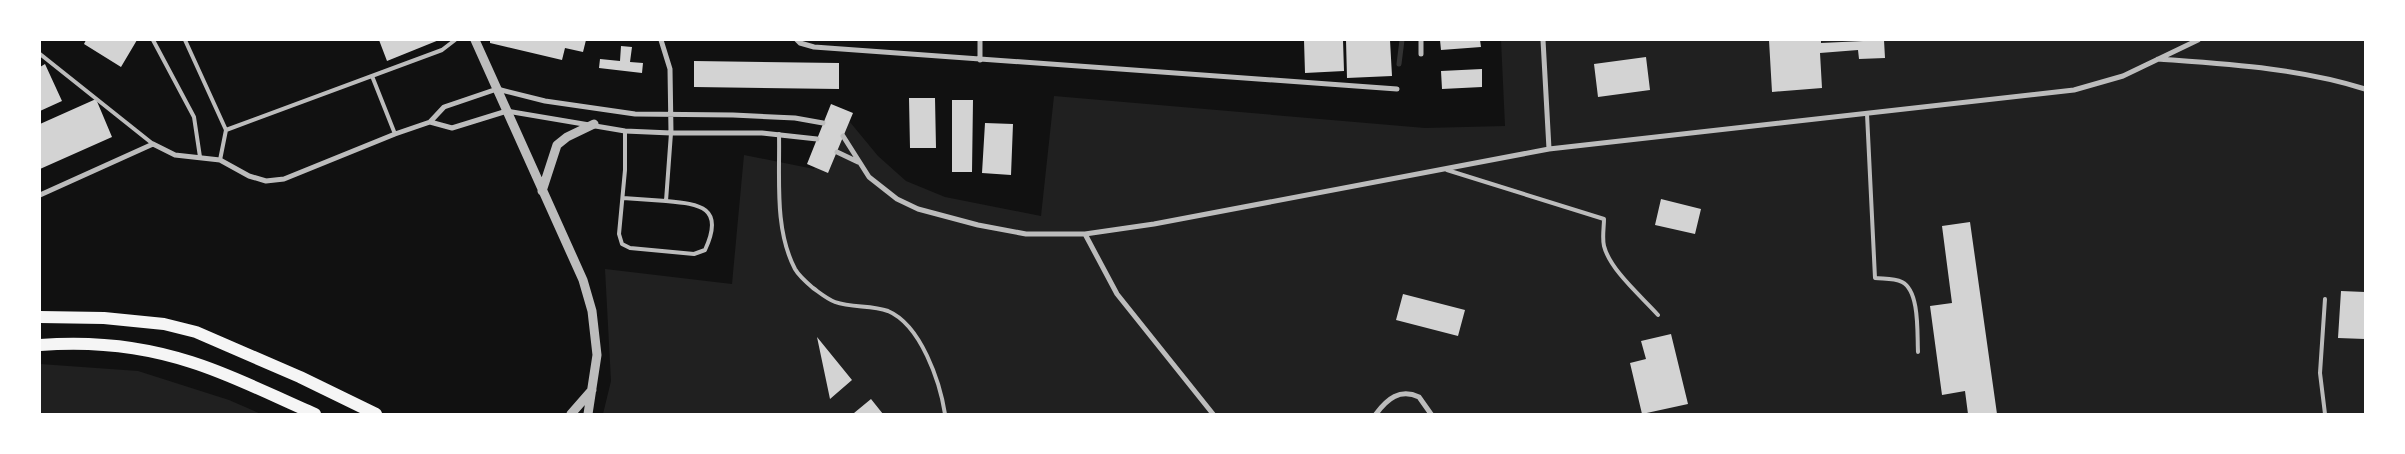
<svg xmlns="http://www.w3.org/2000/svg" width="2405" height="454" font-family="'Work Sans',sans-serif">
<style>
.green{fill:#202020}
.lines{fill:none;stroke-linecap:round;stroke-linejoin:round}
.stream{stroke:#333;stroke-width:5}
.building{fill:#d3d3d3}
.service{stroke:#bcbcbc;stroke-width:4}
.minor{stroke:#bcbcbc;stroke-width:5}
.tertiary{stroke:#bcbcbc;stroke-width:9}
.primary{stroke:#f5f5f5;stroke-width:12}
</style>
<rect width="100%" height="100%" fill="#111"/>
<!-- green -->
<path class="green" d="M1501,40H2365V414H603L611,381L605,269L732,284L744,155L814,169L840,110L878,156L906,181L945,197L1041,216L1054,96L1425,128L1505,126Z
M40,364L138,371L229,400L261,414H40Z"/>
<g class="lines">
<!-- stream -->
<path class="stream" d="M1399,64L1402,40"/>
</g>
<!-- building -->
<path class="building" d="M86,40H137L121,67L84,44Z
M379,40H439L387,61Z
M490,40H586L583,52L565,48L562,60L490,43Z
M1304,40H1343L1344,71L1305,73Z
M1346,40H1390L1392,76L1347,78Z
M1440,40H1480L1481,47L1441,50Z
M1769,40H1821V43L1884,40L1885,58L1859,59L1858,50L1820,53L1822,88L1772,92Z
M621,46L632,47L630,62L643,63L642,73L599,68L600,59L620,61Z
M1646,57L1650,90L1598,97L1594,64Z
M694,61L839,63V89L694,87Z
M45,64L62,101L40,111V67Z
M1482,69V87L1442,89L1441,71Z
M909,98H935L936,148H910Z
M96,99L112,137L40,169V124Z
M952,100H973L972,172H952Z
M831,104L853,113L828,173L807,164Z
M985,123L1013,124L1011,175L982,173Z
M1661,199L1701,209L1695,234L1655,225Z
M1970,222L1997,414H1968L1965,391L1942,395L1930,306L1952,303L1942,226Z
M2341,291L2365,292V339L2338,338Z
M1403,294L1465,310L1458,336L1396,320Z
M1671,334L1688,404L1642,414L1630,363L1646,359L1641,341Z
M817,337L852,380L830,399Z
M871,399L883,414H855L854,413Z"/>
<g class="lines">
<!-- service -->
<path class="service" d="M153,40L194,117L200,157
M185,40L226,130L220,160
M40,54L153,144
M372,76L395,134
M1867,114L1875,278C1884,279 1894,278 1902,282C1920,291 1917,334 1918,352
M226,130L442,50L455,40
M625,131V170L619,234L622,244L630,248L694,254L705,250C725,207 700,204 666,201L671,133
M779,134C780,177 774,229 795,269C799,276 806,282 813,288C820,293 827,299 835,302C852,308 871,305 888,311C921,325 940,382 945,414
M1447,170L1604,219C1604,227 1602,238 1604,246C1610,270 1642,297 1658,315
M623,198L666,201
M2325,414L2320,373L2325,299"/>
<!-- minor -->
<path class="minor" d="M661,40L670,69L671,133
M797,40L800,43L814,47L1397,89
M980,40V60
M1421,40V54
M1543,40L1549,149
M2158,59C2226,64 2299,68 2365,89
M430,122L452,128L507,111L625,131L671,133H762L817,139
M843,136L869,177L897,199L918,209L978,225L1026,234H1085L1154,224L1549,149L2074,90L2123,76L2198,40
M837,152L858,162
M40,195L153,144L175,155L220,160L249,176L266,181L284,179L395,134L430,122L444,107L497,89L545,101L635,114L733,115L795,118L823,123
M1085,234L1117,294L1213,414
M1376,414C1387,399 1400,388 1419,397L1431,414"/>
<!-- tertiary -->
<path class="tertiary" d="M475,40L583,280L592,311L597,355L588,414
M542,191L557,145L567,137L594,124
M571,414L592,390"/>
<!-- primary -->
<path class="primary" d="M40,317L104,318L164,324L196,332L300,377L376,414
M40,345C91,341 142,346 191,362C233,375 275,397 315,414"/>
</g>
<!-- border -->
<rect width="2405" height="454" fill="none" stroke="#ffffff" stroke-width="82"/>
</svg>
